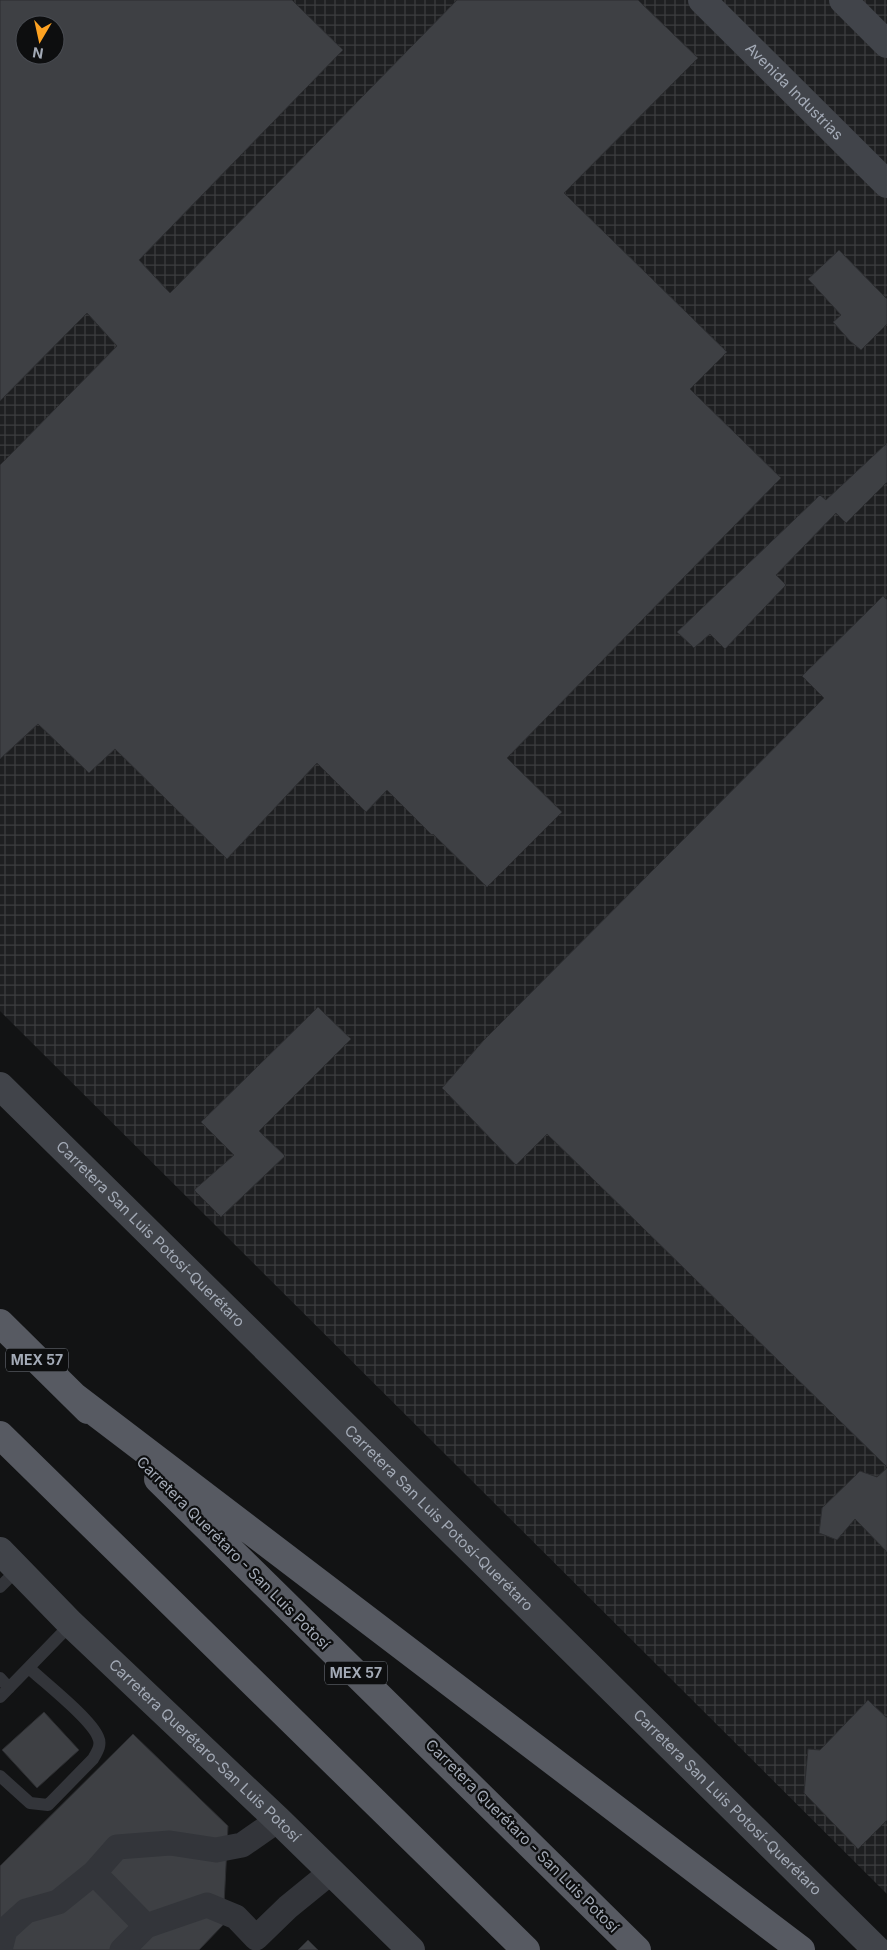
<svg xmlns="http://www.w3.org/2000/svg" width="887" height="1950" font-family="Inter,sans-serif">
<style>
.industrial{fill:url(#industrial-grid);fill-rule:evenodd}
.building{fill:#3e4044;stroke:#2c2d30;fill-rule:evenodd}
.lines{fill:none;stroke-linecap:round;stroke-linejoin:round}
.service{stroke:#33353a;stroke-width:12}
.minor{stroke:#33353a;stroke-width:25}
.secondary{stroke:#41444a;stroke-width:28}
.trunk{stroke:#575a62;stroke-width:28}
.labels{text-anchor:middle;stroke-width:4.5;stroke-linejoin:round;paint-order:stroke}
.shield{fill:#0d0e0f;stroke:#767b84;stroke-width:1}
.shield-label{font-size:14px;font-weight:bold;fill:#a3aab6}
.street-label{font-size:15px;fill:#a3aab6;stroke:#0d0e0f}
</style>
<defs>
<pattern id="industrial-grid" width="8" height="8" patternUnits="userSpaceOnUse" patternTransform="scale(1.25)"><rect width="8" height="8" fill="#1e1f21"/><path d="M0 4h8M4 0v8" fill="none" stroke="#3c3d3f"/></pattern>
</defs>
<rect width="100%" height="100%" fill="#121314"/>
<!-- industrial -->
<path class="industrial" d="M0,0H887V1894L0,1011ZM25,25H55V55H25Z"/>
<!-- building -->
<path class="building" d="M0,0H292L343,50L139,260L170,293L457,0H638L698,58L564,193L727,352L690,389L781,478L507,758L562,812L487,887L433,834L432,835L387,790L366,812L317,763L227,859L115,749L89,773L38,724L0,759V465L117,346L87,313L0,401ZM25,25H55V55H25Z
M839,250L887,299V324L861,350L850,341L833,322L841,315L808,279Z
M887,443V482L846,523L836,513L776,575L786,585L725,649L710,634L694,648L677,632L820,495L826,500Z
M883,596L887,600V1467L547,1134L516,1165L442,1088L483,1041L824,698L802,676Z
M318,1007L351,1039L259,1131L285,1156L221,1217L194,1190L234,1155L201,1122Z
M887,1468V1552L855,1519L837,1540L819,1533L822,1508L860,1471L877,1477Z
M868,1700L887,1718V1820L858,1849L804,1793L808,1749L820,1750Z
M44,1712L79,1750L37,1788L2,1750Z
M133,1734L228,1826L223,1925L199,1950H0V1866Z
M308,1940L318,1950H298Z"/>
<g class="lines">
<!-- service -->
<path class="service" d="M0,1587L17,1570
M0,1678L9,1688
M0,1697L71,1624
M0,1776L30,1803L48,1805L93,1759C97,1752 102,1745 98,1737C91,1719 45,1683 29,1668"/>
<!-- minor -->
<path class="minor" d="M94,1873L146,1926
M0,1950L5,1930L26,1911L58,1902L94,1873L117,1847L170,1843L216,1850L242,1845L278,1820
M122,1950L146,1926L207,1905L236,1917L256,1938L288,1907L331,1872"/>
<!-- secondary -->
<g class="secondary">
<path id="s1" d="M702,0L887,184"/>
<path d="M843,0L887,44"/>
<path id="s2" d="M0,1086L877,1950"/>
<path id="s3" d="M0,1551L71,1624L278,1820L411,1950"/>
</g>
<!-- trunk -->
<path class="trunk" d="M0,1323L88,1410
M75,1397L801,1950
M0,1435L526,1950
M158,1479L637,1950"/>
</g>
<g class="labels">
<!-- shield labels -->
<g class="shield">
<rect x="6" y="1348.5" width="62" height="23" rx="4"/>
<rect x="325" y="1661.5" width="62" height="23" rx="4"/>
</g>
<g class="shield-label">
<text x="37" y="1365">MEX 57</text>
<text x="356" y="1678">MEX 57</text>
</g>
<!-- street labels -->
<g class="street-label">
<text dy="5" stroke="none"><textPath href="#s1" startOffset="130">Avenida Industrias</textPath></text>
<text dy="5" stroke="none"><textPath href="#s2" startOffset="211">Carretera San Luis Potosí-Querétaro</textPath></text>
<text dy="5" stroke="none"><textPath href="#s2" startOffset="616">Carretera San Luis Potosí-Querétaro</textPath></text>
<text transform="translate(233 1553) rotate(45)" y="5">Carretera Querétaro - San Luis Potosí</text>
<text dy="5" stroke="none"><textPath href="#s3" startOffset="286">Carretera Querétaro-San Luis Potosí</textPath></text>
<text dy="5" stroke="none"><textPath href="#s2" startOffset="1021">Carretera San Luis Potosí-Querétaro</textPath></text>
<text transform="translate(522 1836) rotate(45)" y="5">Carretera Querétaro - San Luis Potosí</text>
</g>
</g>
<!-- north arrow -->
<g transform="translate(40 40) rotate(189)"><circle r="24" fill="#0d0e0f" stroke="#494c52"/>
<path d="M0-4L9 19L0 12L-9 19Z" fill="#fea221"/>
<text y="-8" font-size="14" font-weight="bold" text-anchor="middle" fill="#a3aab6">N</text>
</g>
</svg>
